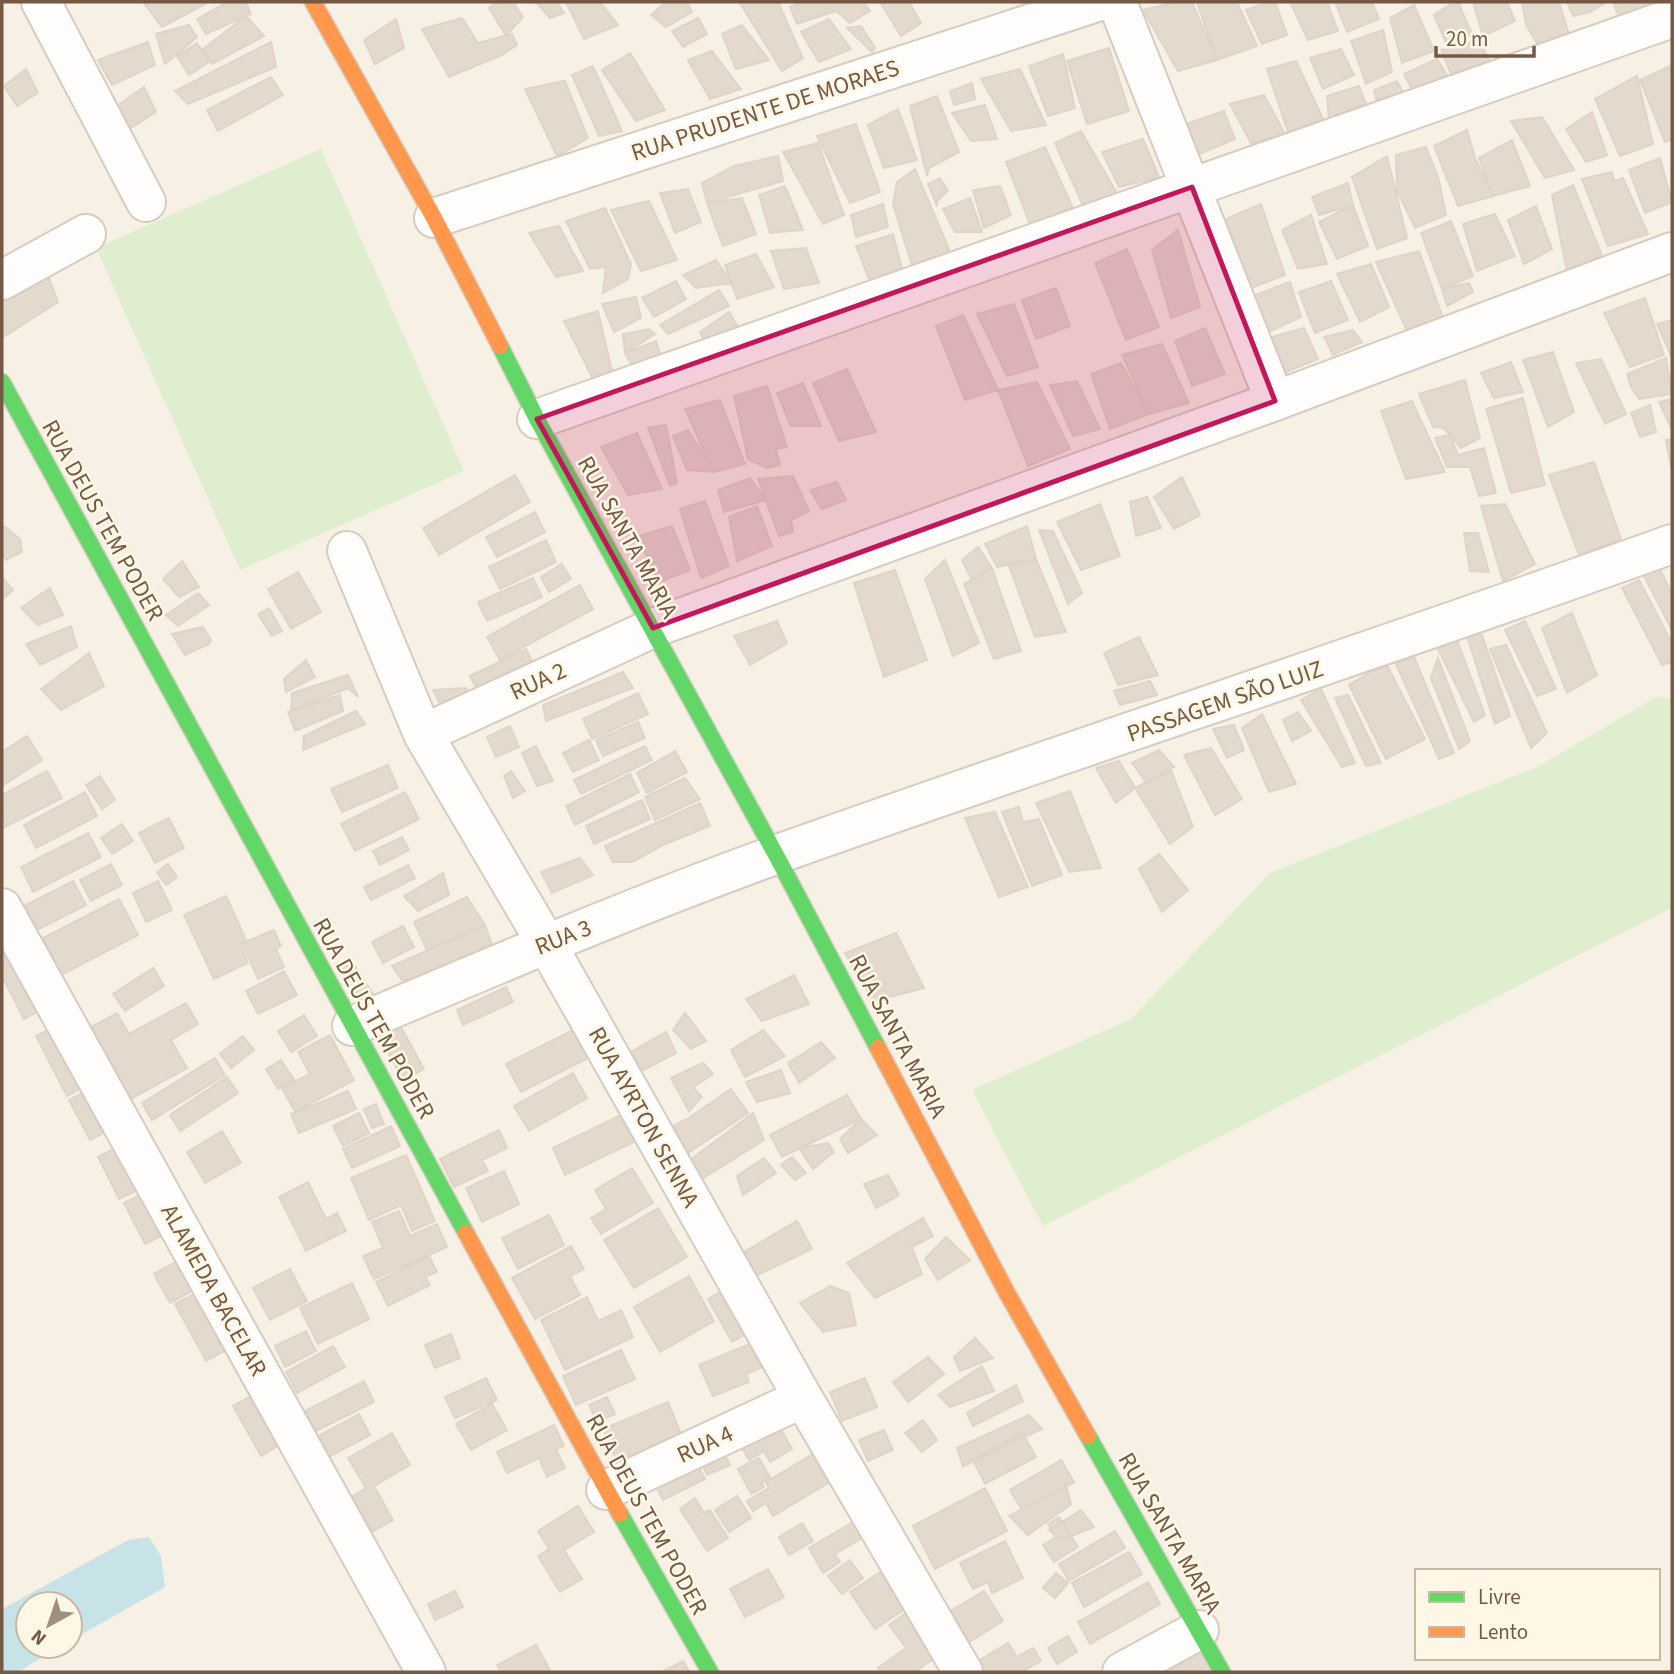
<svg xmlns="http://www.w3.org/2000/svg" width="1674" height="1674" font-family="'Source Sans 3',sans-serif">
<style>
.green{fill:#dfeece}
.water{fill:#c7e3e7}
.building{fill:#e3d9cd;stroke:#dfd4c7;stroke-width:2}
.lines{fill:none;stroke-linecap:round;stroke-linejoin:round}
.street-casing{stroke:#d6ccc1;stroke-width:42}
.fast-casing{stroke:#d6cdc2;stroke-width:19}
.slow-casing{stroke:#d6cdc2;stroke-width:19}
.street{stroke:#fefdfb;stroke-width:38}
.fast{stroke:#63d668;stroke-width:16}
.slow{stroke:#ff974d;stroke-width:16}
.marked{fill:#c2185b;fill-opacity:0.2;stroke:#c2185b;stroke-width:5;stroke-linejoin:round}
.labels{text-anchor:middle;stroke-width:5;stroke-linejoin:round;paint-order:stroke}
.street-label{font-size:24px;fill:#755945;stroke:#fff7e6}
</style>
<rect width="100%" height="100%" fill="#f7f1e5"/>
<!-- green -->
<path class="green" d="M321,149L464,471L240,570L96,248Z
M1658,696L1672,700V908L1043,1226L972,1090L1131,1019L1270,873L1537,767Z"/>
<!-- water -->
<path class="water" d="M149,1537L161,1556L165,1587L70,1641V1604H28V1646H61L18,1672H2V1609L128,1540Z"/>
<!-- building -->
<path class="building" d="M143,2H209L162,27Z
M227,2H246L251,14L206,34L197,19Z
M497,2H513L523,17L506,36L489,8Z
M536,2H557L564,13L550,18Z
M566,2H600L618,25L584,39Z
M666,2H687L692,12L666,27L651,15Z
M743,2H778L803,58L782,71L740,3Z
M803,2H864L870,11L850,23L836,11L797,24L790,7Z
M880,2H909L921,23L901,36Z
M1177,2H1192L1217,60L1178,71L1143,10Z
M1197,2H1237L1257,46L1217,60Z
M1269,2H1275L1287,35L1262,44L1246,10Z
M1290,2H1327L1338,31L1308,40Z
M1335,2H1372L1379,19L1347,32Z
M1454,2H1458L1472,34L1446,43L1434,15Z
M1473,2H1507L1515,21L1483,36Z
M1522,2H1559L1571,41L1538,45L1526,25Z
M1567,2H1605V3L1590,12L1573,16Z
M1613,2H1656L1658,6L1620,20Z
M1414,5L1434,51L1402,63L1390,18Z
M246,16L264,36L212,64L203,49Z
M462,18L478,43L512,34L517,45L502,55L449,77L422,29Z
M698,18L707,34L683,47L672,31Z
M396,19L404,48L375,64L364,40Z
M829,19L851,49L819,62L801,32Z
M189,25L197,37L165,64L156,34Z
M742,25L769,60L736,69L722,34Z
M861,26L875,48L872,52L847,28Z
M1383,30L1392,72L1366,84L1351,41Z
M1479,40L1491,64L1452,76L1441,50Z
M148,42L155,65L112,85L98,60Z
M271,42L276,67L188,104L175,91Z
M197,43L209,62L189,75L177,56Z
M1109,48L1129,111L1087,124L1067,61Z
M1341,49L1354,75L1323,89L1310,58Z
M712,51L741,89L710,99L688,60Z
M630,53L665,110L636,121L602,70Z
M1063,54L1075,108L1048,116L1029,66Z
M1437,59L1447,75L1413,92L1404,74Z
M1296,61L1324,121L1288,132L1267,69Z
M1672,65V139L1665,142L1640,80Z
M593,66L622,131L599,136L572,75Z
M26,69L38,93L17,106L4,86Z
M1020,69L1046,125L1011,131L981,79Z
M1637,76L1653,144L1620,156L1595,99Z
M271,77L283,95L218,131L207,110Z
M565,81L588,138L557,156L525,89Z
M1397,81L1405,97L1378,105L1374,90Z
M972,83L975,99L954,105L950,91Z
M1359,86L1366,104L1329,120L1327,96Z
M144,87L156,112L123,133L111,110Z
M1264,95L1285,134L1251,143L1230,104Z
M937,96L959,152L929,168L927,176L910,106Z
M985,105L997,139L971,141L952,113Z
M898,109L917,160L884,168L868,125Z
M1224,111L1235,139L1195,156L1180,126Z
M1592,112L1607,155L1586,162L1566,129Z
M1542,117L1574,170L1545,178L1511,121Z
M856,124L880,192L850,203L817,136Z
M1467,130L1475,158L1493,196L1458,206L1434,146Z
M1081,131L1118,195L1084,208L1055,143Z
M1143,139L1159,177L1119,187L1102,152Z
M1512,140L1530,186L1493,196L1479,158Z
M818,143L844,215L823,224L783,152Z
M1045,147L1073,208L1031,227L1006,162Z
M1426,147L1438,177L1446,215L1415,228L1397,191L1396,155Z
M778,156L783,181L707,203L702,183L734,166Z
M1387,156L1407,238L1377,249L1352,177Z
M1660,158L1672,202L1645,213L1629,170Z
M915,169L954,261L914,272L893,204L897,182Z
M1612,172L1614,181L1623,178L1648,234L1608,246L1582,179Z
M940,178L948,191L937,201V206L928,184Z
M1348,183L1353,205L1319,215L1312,197Z
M1573,185L1604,260L1567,272L1552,195Z
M785,186L803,230L770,233L759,195Z
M1000,186L1011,215L984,228L973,190Z
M688,189L701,222L675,233L660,193Z
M742,198L756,234L723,246L707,203Z
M970,198L982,232H955L943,209Z
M649,201L677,260L641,271L611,210Z
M883,204L888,227L856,237L851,215Z
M1261,204L1285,275L1241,292L1218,222Z
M1353,205L1368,246L1337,259L1319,222Z
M1536,206L1552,249L1524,264L1508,220Z
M605,208L631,264L628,279L603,293L606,267L590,269L566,221Z
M1495,214L1515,256L1477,271L1463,224Z
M1311,215L1327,264L1298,269L1282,230Z
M1451,221L1473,276L1442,289L1421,233Z
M559,226L583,271L556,277L529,233Z
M1178,230L1200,307L1171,318L1152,250Z
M893,234L904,277L871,284L856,246Z
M806,248L819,283L784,289L771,251Z
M1127,249L1159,327L1126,340L1095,263Z
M1419,251L1443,318L1407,331L1376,262Z
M756,254L774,287L737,299L725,265Z
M716,260L732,283L696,288L683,275Z
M1371,264L1389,307L1360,322L1337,274Z
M47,273L58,302L2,338V296Z
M676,281L686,299L654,317L642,298Z
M1331,281L1348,320L1315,333L1299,292Z
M1290,282L1301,317L1260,336L1247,298Z
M1469,283L1473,292L1447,306L1442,289Z
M1056,288L1070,326L1036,339L1022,300Z
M719,290L729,306L668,334L660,325Z
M636,297L641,318L614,332L602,304Z
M1645,298L1664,355L1630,367L1604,313Z
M1014,304L1038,367L1007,376L977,314Z
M598,311L613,376L594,381L564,321Z
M729,312L741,332L712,356L700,332Z
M963,315L998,390L965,400L936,326Z
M1672,320V358L1657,324Z
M1205,328L1225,374L1192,386L1175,341Z
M1304,328L1318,359L1272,378L1258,341Z
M649,329L655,334L625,353L623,334Z
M1353,330L1362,342L1333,355L1324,337Z
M656,341L662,360L634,369L625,353Z
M1162,344L1189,403L1149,414L1122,355Z
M1553,352L1574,412L1548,427L1523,360Z
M1666,358L1672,394L1639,399L1631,387L1627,374Z
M1601,359L1626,414L1605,424L1576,363Z
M1511,362L1523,392L1494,398L1481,373Z
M1121,363L1149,414L1110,429L1091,374Z
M847,369L876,432L839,441L813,383Z
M1465,380L1480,438L1461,448L1444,428L1433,427L1419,394Z
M1077,381L1100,429L1073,436L1050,385Z
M1037,382L1070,449L1028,466L998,390Z
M803,383L821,426H791L777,393Z
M767,386L787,447L776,449L780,465L767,468L748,459L734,396Z
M1523,398L1545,485L1511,493L1486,409Z
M1672,399V430L1659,402Z
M720,400L745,464L713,472L685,409Z
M1412,401L1445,472L1406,479L1381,411Z
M1650,405L1656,432L1640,437L1631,413Z
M666,425L677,483L670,486L648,428Z
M688,430L711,467L713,472L687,470L673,436Z
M637,433L662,489L628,495L601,447Z
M1450,435L1458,455L1484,448L1496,493L1479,496L1470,467H1447L1435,438Z
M1672,439V471L1666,440Z
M1594,462L1621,539L1579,555L1549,475Z
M515,475L530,502L439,555L423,528Z
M793,476L809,511L791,520L793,532L779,536L758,479Z
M1182,477L1200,515L1174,529L1154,497Z
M750,478L766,500L724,512L718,490Z
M837,482L846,500L822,509L810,490Z
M1147,497L1161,528L1136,536L1130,502Z
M705,501L729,566L701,578L680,509Z
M1100,504L1120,556L1081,570L1057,522Z
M1505,504L1535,564L1503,581L1481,506Z
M757,506L772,546L737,561L729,517Z
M535,512L545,532L497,557L486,537Z
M672,526L690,570L657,583L639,536Z
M1027,526L1036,559L997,567L985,544Z
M2,527H5L20,539L22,552L6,560L2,552Z
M1039,530L1053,531L1082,593L1068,604Z
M1464,533H1478L1489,572L1470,571Z
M546,540L556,562L500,589L489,567Z
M978,547L992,568L972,580L962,560Z
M1036,559L1066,632L1035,637L1009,566Z
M945,560L979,643L953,656L925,579Z
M182,561L199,587L179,597L163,579Z
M562,564L571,579L549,592L541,577Z
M1659,567L1672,594V630L1643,574Z
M992,568L1021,651L994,659L964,584Z
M895,570L927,660L884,677L854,583Z
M298,572L321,612L291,629L268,589Z
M2,577L13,590L2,600Z
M533,578L542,597L487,621L478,602Z
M1639,580L1672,643V662L1662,665L1622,588Z
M580,585L593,609L500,660L487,637Z
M50,588L63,615L38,625L21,608Z
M198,593L209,605L178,626L166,615Z
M269,608L282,631L272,636L258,614Z
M1572,613L1597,675L1567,693L1542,628Z
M777,621L787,643L750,665L734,636Z
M1525,621L1556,689L1537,696L1505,630Z
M71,626L77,647L40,665L26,644Z
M203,627L211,640L209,644L185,655L172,634Z
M1482,635L1510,716L1495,724L1467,636Z
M1139,637L1158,675L1118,685L1104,653Z
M1456,637L1485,715L1474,722L1435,643Z
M1506,645L1547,733L1531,748L1490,649Z
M526,649L539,676L484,703L470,676Z
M89,653L104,686L61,710L41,689Z
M1414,657L1454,753L1439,759L1395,662Z
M1438,658L1470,741L1459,749L1431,678Z
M306,660L315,677L286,692L284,679Z
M1386,663L1425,739L1386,759L1349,685Z
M623,672L633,688L546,721L543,705Z
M348,675L358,697L348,688L291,711L292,693Z
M1150,681L1157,695L1120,705L1114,691Z
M466,688L473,706L448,719L433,690Z
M1321,689L1355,763L1342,767L1301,700Z
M638,693L648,714L592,739L583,719Z
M340,695L343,711L295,731L288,712Z
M1348,695L1381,763L1366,766L1335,698Z
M356,711L365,724L303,750L304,736Z
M1298,712L1311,731L1292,741L1283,720Z
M1262,714L1296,784L1269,792L1242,728Z
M638,722L645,738L603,756L596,740Z
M1234,725L1244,750L1227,758L1213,729Z
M510,726L519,747L496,757L487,737Z
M27,736L42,760L2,786V752Z
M589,740L599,760L573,772L563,753Z
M536,746L553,781L537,786L522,753Z
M645,746L652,760L581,794L574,780Z
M1211,748L1242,799L1215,815L1184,755Z
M1159,750L1174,767L1146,782L1132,763Z
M675,751L687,772L647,793L637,773Z
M1119,761L1135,788L1116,803L1096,768Z
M388,765L398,788L342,812L331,789Z
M1171,770L1193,827L1170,844L1135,788Z
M47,771L62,798L3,828L2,795Z
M511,771L525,791L513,798L504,776Z
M630,774L639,792L575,825L566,806Z
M100,776L115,800L102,809L86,785Z
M685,778L700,799L655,820L645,797Z
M1070,791L1101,868L1069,872L1036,803Z
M85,792L97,816L36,848L24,825Z
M405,792L419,819L355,851L341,824Z
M642,800L650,819L594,844L586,826Z
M700,803L710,826L663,845L632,862H613L605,846Z
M1019,807L1023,822L1039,819L1062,875L1032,886L1002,812Z
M995,812L1028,887L999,897L965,818Z
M169,818L184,848L155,863L139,833Z
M122,824L133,841L112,854L101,838Z
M88,833L101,857L33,892L21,867Z
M402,837L409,850L380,865L373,851Z
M1159,854L1188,890L1162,912L1139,869Z
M580,858L593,875L552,893L541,872Z
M111,864L122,885L91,901L80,880Z
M168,864L177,877L166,885L157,872Z
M408,865L415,878L371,900L364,887Z
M443,873L449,895L418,911L404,896Z
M73,881L86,905L37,930L24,906Z
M158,881L172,910L146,922L133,893Z
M226,896L246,940L239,943L248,963L214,979L184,915Z
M467,897L485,925L427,950L414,922Z
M119,899L138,935L61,975L43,938Z
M485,925L495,954L406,986L392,966Z
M403,926L414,947L383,963L372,942Z
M274,930L281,946L276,949L284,967L258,979L242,943Z
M896,933L924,988L873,1001L845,953Z
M17,950L47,1007L24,1019L2,976V957Z
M351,960L377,1000L365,1007L339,967Z
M153,968L164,986L125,1011L113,994Z
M284,971L297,995L258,1014L246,991Z
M794,975L809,1004L762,1021L746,999Z
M506,987L513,1002L463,1025L457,1010Z
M186,1003L198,1024L171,1040L187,1068L129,1100L88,1029L117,1013L129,1034Z
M685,1013L706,1041L691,1049L673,1030Z
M394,1014L424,1069L403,1080L373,1025Z
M304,1015L317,1036L291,1052L278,1031Z
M57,1025L88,1084L67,1096L36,1036Z
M575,1029L590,1057L521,1092L506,1064Z
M763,1030L785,1056L745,1077L731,1050Z
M666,1032L676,1053L636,1074L626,1055Z
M330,1035L354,1080L295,1112L282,1088L310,1074L298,1052Z
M243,1036L254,1050L231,1068L220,1054Z
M821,1042L835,1058L799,1083L788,1063Z
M215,1058L225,1075L152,1120L142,1103Z
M281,1060L294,1080L278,1089L266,1069Z
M703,1063L713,1074L693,1087L702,1097L689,1111L671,1078Z
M781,1070L790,1093L757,1102L746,1082Z
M573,1073L587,1098L529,1131L514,1106Z
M227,1077L238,1093L180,1131L170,1115Z
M91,1089L113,1128L90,1140L69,1100Z
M731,1089L748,1113L682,1157L666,1130L687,1119Z
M348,1091L356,1109L299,1133L291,1114Z
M847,1095L861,1119L782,1157L770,1135Z
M376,1104L384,1124L372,1128L364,1109Z
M627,1112L640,1139L565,1175L553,1148Z
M359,1113L369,1133L343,1146L333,1126Z
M753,1113L764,1140L694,1184L682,1166Z
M861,1119L877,1135L848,1153L840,1139Z
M391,1126L400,1146L352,1168L343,1149Z
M499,1130L507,1148L482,1160L488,1171L454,1187L440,1159Z
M222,1131L241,1163L205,1183L187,1152Z
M828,1143L834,1152L813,1169L799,1148Z
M122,1144L144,1187L119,1199L98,1157Z
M406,1155L435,1221L412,1231L401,1205L369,1220L351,1178Z
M792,1157L806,1173L795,1180L781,1165Z
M764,1158L776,1173L743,1195L737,1176Z
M632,1168L653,1203L601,1234L591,1218L606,1209L595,1190Z
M504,1171L519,1204L482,1222L466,1188Z
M888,1175L899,1195L876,1208L864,1184Z
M308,1182L326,1219L337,1213L346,1231L306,1251L279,1197Z
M150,1190L171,1231L145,1244L124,1203Z
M658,1208L687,1257L634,1288L604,1240Z
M399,1211L410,1236L437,1224L447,1247L374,1279L363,1256L383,1248L372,1222Z
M549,1215L564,1245L518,1269L502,1238Z
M923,1218L933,1236L912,1247L922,1274L875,1298L847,1263Z
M797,1221L812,1249L749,1279L739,1255Z
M946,1237L970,1260L938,1280L925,1259Z
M571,1246L584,1269L570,1276L580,1295L535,1319L512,1278Z
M187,1256L203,1285L170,1303L154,1274Z
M429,1256L437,1272L425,1277L430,1285L388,1306L376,1282Z
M290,1269L307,1301L270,1320L253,1288Z
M689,1276L714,1321L660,1352L634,1307Z
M352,1283L369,1319L318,1344L300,1308Z
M730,1286L755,1329L732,1342L708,1299Z
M830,1286L849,1293L856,1325L823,1332L800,1303Z
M206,1288L237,1344L206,1361L175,1304Z
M587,1297L598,1321L621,1310L633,1337L565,1370L541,1320Z
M306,1331L316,1351L285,1367L275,1346Z
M451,1334L460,1358L435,1368L425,1345Z
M975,1338L993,1358L960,1371L954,1357Z
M759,1340L770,1364L746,1374L749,1382L713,1396L699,1365Z
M333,1346L345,1367L297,1393L286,1372Z
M621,1350L635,1379L576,1405L563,1376Z
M928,1357L944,1374L908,1402L893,1382Z
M982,1366L994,1391L950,1407L938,1395Z
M486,1378L497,1400L455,1418L445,1397Z
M865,1378L877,1407L842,1421L830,1392Z
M364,1381L374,1402L308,1435L299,1414Z
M1016,1385L1023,1401L973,1426L967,1413Z
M257,1393L284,1442L261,1456L233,1406Z
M607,1397L615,1414L597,1422L589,1405Z
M668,1402L685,1444L621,1471L603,1429Z
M492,1404L507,1430L471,1450L456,1424Z
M359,1414L370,1435L327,1458L315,1438Z
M1029,1415L1042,1429L963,1466L957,1448Z
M775,1419L792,1449L770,1462L764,1451L749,1460L738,1441Z
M923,1420L937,1440L922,1452L905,1433Z
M554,1425L564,1446L556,1449L565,1468L547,1477L539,1458L507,1473L497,1452Z
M884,1430L893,1450L868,1461L859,1440Z
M392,1433L410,1465L374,1486L393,1520L365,1536L344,1501L366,1488L348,1458Z
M1023,1433L1036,1457L985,1484L973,1460Z
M718,1441L730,1465L707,1475L696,1451Z
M818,1451L835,1479L773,1516L766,1503L753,1511L747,1501L769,1488L766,1482Z
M692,1454L705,1479L663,1500L650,1474Z
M759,1458L770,1477L762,1482L764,1487L751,1494L738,1469Z
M1061,1460L1074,1482L1022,1510L1010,1490Z
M1066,1486L1071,1504L1028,1535L1009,1516Z
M985,1488L1007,1531L935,1569L913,1526Z
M737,1496L751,1518L729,1532L715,1510Z
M695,1498L704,1513L710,1510L728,1538L707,1551L680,1509Z
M578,1506L594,1532L564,1550L582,1579L560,1592L538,1556L549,1549L538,1531Z
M1081,1510L1094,1527L1061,1540L1049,1530Z
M1059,1517L1078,1547L1054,1562L1043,1545L1056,1537L1048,1524Z
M855,1521L864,1537L835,1554L840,1562L823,1573L809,1548Z
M802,1523L813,1541L789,1555L779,1537Z
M1115,1531L1125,1548L1069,1581L1059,1564Z
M1005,1541L1023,1578L992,1593L988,1582L973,1589L960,1563Z
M1129,1552L1142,1574L1084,1607L1072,1583Z
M850,1560L863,1578L842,1594L828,1576Z
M768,1569L784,1597L745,1617L730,1589Z
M881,1572L905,1609L875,1629L850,1592Z
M1056,1573L1068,1583L1055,1598L1043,1588Z
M1148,1582L1160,1604L1090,1644L1078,1622Z
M455,1591L463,1607L435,1620L428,1604Z
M984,1591L1003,1621L966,1644L947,1613Z
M909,1611L940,1654L915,1672H881L878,1668L906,1648L889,1625Z
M1068,1636L1077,1652L1057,1664L1048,1648Z
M1008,1643L1017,1657L1033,1648L1041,1661L1022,1672H982L976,1662Z
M536,1645L551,1672H501L497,1665Z
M1199,1648L1212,1672H1164L1162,1668Z
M683,1661L690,1672H662Z"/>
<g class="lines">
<defs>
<path id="street" d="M41,2L146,202
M1117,2L1275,401
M434,218L1097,2
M2,280L86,234
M537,419L1672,18
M347,551L423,734L546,943L803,1398L963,1672
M423,734L653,628L1275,401L1672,252
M2,908L426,1672
M352,1026C493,966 634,906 778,854C1075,748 1375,651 1672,544
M606,1490L803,1398
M1122,1672L1199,1630"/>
<path id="fast" d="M500,346L537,419L776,855L878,1048
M2,382L466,1233
M1088,1436L1222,1672
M620,1514L710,1672"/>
<path id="slow" d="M313,2L434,218L500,346
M878,1048L1007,1293L1088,1436
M466,1233L620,1514"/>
</defs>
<!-- street casing -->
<use href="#street" class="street-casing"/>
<!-- fast casing -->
<use href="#fast" class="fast-casing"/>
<!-- slow casing -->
<use href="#slow" class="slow-casing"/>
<!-- street -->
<use href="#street" class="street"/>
<!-- fast -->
<use href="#fast" class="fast"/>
<!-- slow -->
<use href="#slow" class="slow"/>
</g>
<!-- marked area -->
<path class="marked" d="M1192,187L1275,401L653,628L537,419Z"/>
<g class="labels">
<!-- street labels -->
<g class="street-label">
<text transform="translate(765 110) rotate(-18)" y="8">RUA PRUDENTE DE MORAES</text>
<text transform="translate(103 520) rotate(61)" y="8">RUA DEUS TEM PODER</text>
<text transform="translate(628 537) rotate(61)" y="8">RUA SANTA MARIA</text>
<text transform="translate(538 681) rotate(-25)" y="8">RUA 2</text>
<text transform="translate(1225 701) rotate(-19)" y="8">PASSAGEM SÃO LUIZ</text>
<text transform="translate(563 937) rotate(-22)" y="8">RUA 3</text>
<text transform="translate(374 1018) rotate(61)" y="8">RUA DEUS TEM PODER</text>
<text transform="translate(898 1036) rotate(62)" y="8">RUA SANTA MARIA</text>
<text transform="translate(644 1117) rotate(61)" y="8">RUA AYRTON SENNA</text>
<text transform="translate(214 1290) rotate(61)" y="8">ALAMEDA BACELAR</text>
<text transform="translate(705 1444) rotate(-25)" y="8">RUA 4</text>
<text transform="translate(647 1514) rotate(61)" y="8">RUA DEUS TEM PODER</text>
<text transform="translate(1170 1533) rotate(60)" y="8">RUA SANTA MARIA</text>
</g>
</g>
<!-- border -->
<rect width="1674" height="1674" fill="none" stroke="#755945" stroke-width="7"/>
<!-- legend -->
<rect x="1415" y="1569" width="245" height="91" fill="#fff7e6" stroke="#c8b8a6" stroke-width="2"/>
<rect x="1429" y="1592" width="35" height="10" fill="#63d668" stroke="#c8b8a6" stroke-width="2"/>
<text x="1478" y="1604" font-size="21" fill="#755945">Livre</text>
<rect x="1429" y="1627" width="35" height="10" fill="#ff974d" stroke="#c8b8a6" stroke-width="2"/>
<text x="1478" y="1639" font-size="21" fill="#755945">Lento</text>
<!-- north arrow -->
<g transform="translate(49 1625) rotate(220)"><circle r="33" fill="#fff7e6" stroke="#c8b8a6" stroke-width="2"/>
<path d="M0-5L12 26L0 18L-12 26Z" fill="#a28e7d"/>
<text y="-10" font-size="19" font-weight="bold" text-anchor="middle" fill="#755945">N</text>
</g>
<!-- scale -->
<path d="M1436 46v10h98v-10" fill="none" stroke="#755945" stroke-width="3.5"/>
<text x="1446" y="46" font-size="21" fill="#755945" stroke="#fff7e6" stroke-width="5" paint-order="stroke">20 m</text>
</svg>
